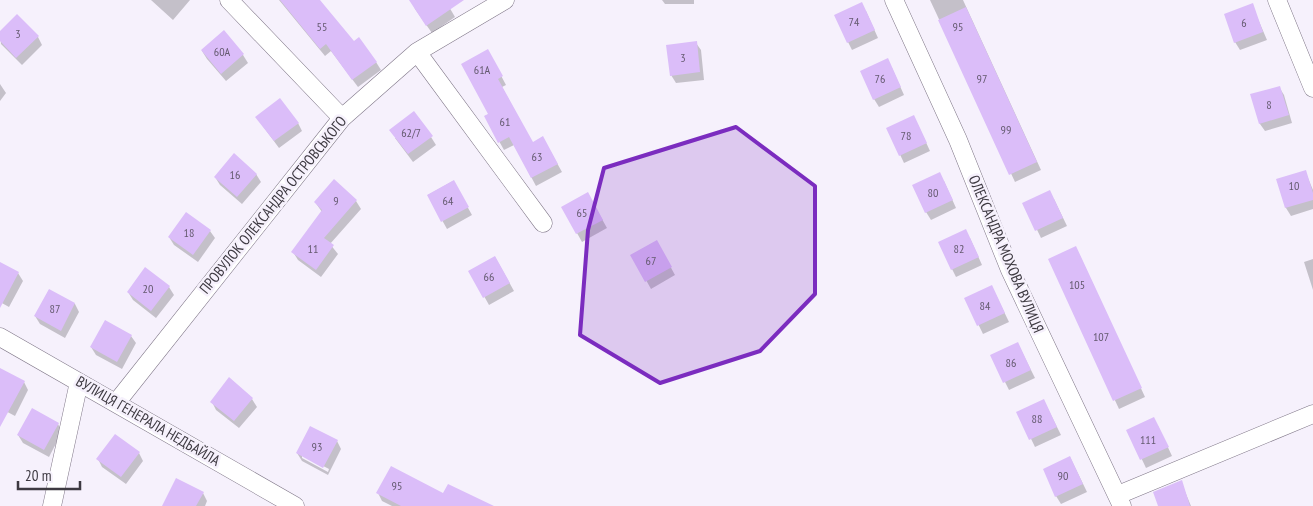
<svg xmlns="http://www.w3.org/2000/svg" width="1313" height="506" font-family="'PT Sans Narrow',sans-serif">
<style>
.shadow{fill:#0003;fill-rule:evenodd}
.building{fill:#dbbdf9}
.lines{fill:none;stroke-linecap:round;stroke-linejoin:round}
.street-casing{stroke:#7f7687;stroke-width:19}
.street{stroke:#fff;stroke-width:18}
.marked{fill:#7b2cbf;fill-opacity:0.2;stroke:#7b2cbf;stroke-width:4;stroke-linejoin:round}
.labels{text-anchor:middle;stroke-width:5;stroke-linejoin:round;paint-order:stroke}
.number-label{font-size:12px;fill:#645a6f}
.street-label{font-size:15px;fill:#3d3941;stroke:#f6f1fc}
</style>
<rect width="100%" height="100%" fill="#f6f1fc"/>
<!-- shadow -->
<path class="shadow" d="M151,0H190L173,20Z
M279,0H318L354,42L376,62L381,70L358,87L331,51L325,56Z
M412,0H445L455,17L432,33L415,9Z
M662,0H694V4H665Z
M930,0H963L1041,170L1015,182Z
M1252,5L1267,40L1240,50L1235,42Z
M866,11L878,38L852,50L848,42Z
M0,33L38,37L42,45L22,65L1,44Z
M696,43L701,50L704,80L676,83L671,75Z
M202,51L243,55L248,63L226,81L207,59Z
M488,51L506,85L502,87L533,144L543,138L562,172L536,186L514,145L504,150L485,116L489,114Z
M892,68L904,95L879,107L874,99Z
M0,84L6,93L0,101Z
M1279,87L1284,95L1292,123L1265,131L1260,124L1252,95Z
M298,123L302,131L279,148L262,125Z
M918,125L930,151L904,163L888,129Z
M431,137L436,145L413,162L395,138Z
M1305,171L1313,190V209L1291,216L1286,208L1277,180Z
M256,174L261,182L242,204L220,185L215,177Z
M335,181L356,201L361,209L330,244L338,254L321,277L298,260L293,252L322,212L315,202Z
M453,181L472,215L447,229L428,195Z
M944,181L956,208L931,220L926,212Z
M588,194L607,228L582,242L563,208Z
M1054,199L1067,226L1041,238L1024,203Z
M210,231L215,238L198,262L174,245L169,237Z
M970,238L982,265L956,277L952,269Z
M657,242L675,275L651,289L632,255Z
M1080,256L1145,397L1119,409L1050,260Z
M495,257L514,291L489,305L470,271Z
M1313,259V290L1304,262Z
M0,263L18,273L23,281L9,307L0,302Z
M169,287L174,295L156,318L133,300L128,292Z
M49,290L75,304L79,312L65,338L40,324L35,316Z
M996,295L1009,322L983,334L966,299Z
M131,336L136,343L122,369L96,355L91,347Z
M1018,344L1035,378L1009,390L992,356Z
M0,369L24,382L28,390L15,416L0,408Z
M252,399L257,407L239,428L216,410L212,402Z
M1044,401L1061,435L1035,447L1018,412Z
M58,424L62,432L49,457L23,443L18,435Z
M1158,426L1172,456L1146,468L1128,430Z
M337,441L341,449L328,475L302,461L297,453ZM302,455L329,469L328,472L302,458Z
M139,453L143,461L126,484L102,467L98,459Z
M1070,457L1087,492L1061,504L1056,496Z
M1181,482L1191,506H1159Z
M203,493L207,501L205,506H164Z
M378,493L444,495L492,506H392L382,501Z"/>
<!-- building -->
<path class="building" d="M280,0H320L354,41L359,37L377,62L352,80L326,44L320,49Z
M409,0H464L426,26Z
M862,2L875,30L847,43L834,15Z
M1253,3L1263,32L1234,43L1224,14Z
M966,7L1037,162L1009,175L938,20Z
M17,14L39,36L16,58L0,41V31Z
M224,30L244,54L221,74L201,50Z
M697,41L700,72L670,76L666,45Z
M488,49L503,76L498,79L533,142L543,136L558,164L531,178L509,137L498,143L484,116L488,114L461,64Z
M888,58L901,87L873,100L860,71Z
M1280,86L1289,115L1259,124L1250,94Z
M280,98L299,123L274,141L255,117Z
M414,111L433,136L408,154L389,130Z
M914,115L927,143L899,156L886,128Z
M234,153L257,174L237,197L214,177Z
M1306,170L1313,193V200L1285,208L1276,179Z
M940,172L953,200L925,213L912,185Z
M334,179L357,200L324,238L334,245L316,270L291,252L322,210L314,202Z
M454,180L469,207L441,222L427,195Z
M1050,190L1063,218L1035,231L1022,203Z
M588,192L603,220L576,234L561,207Z
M186,212L211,230L193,255L168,237Z
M966,229L979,257L951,270L938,242Z
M657,240L672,267L645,282L630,255Z
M1076,246L1142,388L1113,401L1048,259Z
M495,256L510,283L483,298L468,271Z
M0,262L19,272L0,308Z
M145,267L170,286L151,311L127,292Z
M992,285L1005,313L977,326L964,298Z
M49,289L75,303L61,331L34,316Z
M105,320L132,335L117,362L90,347Z
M1018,342L1031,370L1003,383L990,355Z
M0,368L25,381L0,427Z
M229,377L253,398L234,421L210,402Z
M1044,399L1057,427L1029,440L1016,412Z
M32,408L59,423L44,450L17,435Z
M1154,417L1169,447L1140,460L1126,430Z
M310,426L338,440L323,468L296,453Z
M115,434L140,452L121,477L96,459Z
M1070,456L1083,484L1055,497L1043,469Z
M391,466L443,493L448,484L494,506H401L376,493Z
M176,478L204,492L196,506H162Z
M1182,480L1190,506H1158L1153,492Z"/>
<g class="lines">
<defs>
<path id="street" d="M229,0L342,118
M894,0L958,140L1010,270L1122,506
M1277,0L1313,88
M417,52L543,223
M0,337L295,506
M116,403L342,118L417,52L505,0
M1118,495L1313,414
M52,506L79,382"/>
</defs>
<!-- street casing -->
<use href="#street" class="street-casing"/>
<!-- street -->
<use href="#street" class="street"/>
</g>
<!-- marked area -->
<path class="marked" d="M736,127L815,186V294L760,351L660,383L580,335L588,230L604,168Z"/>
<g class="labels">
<!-- number labels -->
<g class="number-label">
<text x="854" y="26">74</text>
<text x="1244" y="27">6</text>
<text x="322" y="31">55</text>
<text x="958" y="31">95</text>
<text x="18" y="38">3</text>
<text x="222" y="56">60А</text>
<text x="683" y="62">3</text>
<text x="482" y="74">61А</text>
<text x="880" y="83">76</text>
<text x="982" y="83">97</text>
<text x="1269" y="109">8</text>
<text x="505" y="126">61</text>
<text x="1006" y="134">99</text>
<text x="411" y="137">62/7</text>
<text x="906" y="140">78</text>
<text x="537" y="161">63</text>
<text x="235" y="179">16</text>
<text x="1294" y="190">10</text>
<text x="933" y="197">80</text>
<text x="336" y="205">9</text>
<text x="448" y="205">64</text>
<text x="582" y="217">65</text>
<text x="189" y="237">18</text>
<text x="313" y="253">11</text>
<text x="959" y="253">82</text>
<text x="651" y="265">67</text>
<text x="489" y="281">66</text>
<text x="1077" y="289">105</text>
<text x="148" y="293">20</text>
<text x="985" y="310">84</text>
<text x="55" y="313">87</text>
<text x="1101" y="341">107</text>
<text x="1011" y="367">86</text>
<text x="1037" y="423">88</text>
<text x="1148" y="444">111</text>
<text x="317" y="451">93</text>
<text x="1063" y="480">90</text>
<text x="397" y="490">95</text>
</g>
<!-- street labels -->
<g class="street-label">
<text transform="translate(273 205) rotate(-51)" y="5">ПРОВУЛОК ОЛЕКСАНДРА ОСТРОВСЬКОГО</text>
<text transform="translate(1006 254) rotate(67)" y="5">ОЛЕКСАНДРА МОХОВА ВУЛИЦЯ</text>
<text transform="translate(148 421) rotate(30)" y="5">ВУЛИЦЯ ГЕНЕРАЛА НЕДБАЙЛА</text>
</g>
</g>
<!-- scale -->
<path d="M18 481v8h62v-8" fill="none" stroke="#3d3941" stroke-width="2.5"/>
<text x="25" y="481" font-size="15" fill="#3d3941" stroke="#f6f1fc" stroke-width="4" paint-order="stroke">20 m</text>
</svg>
